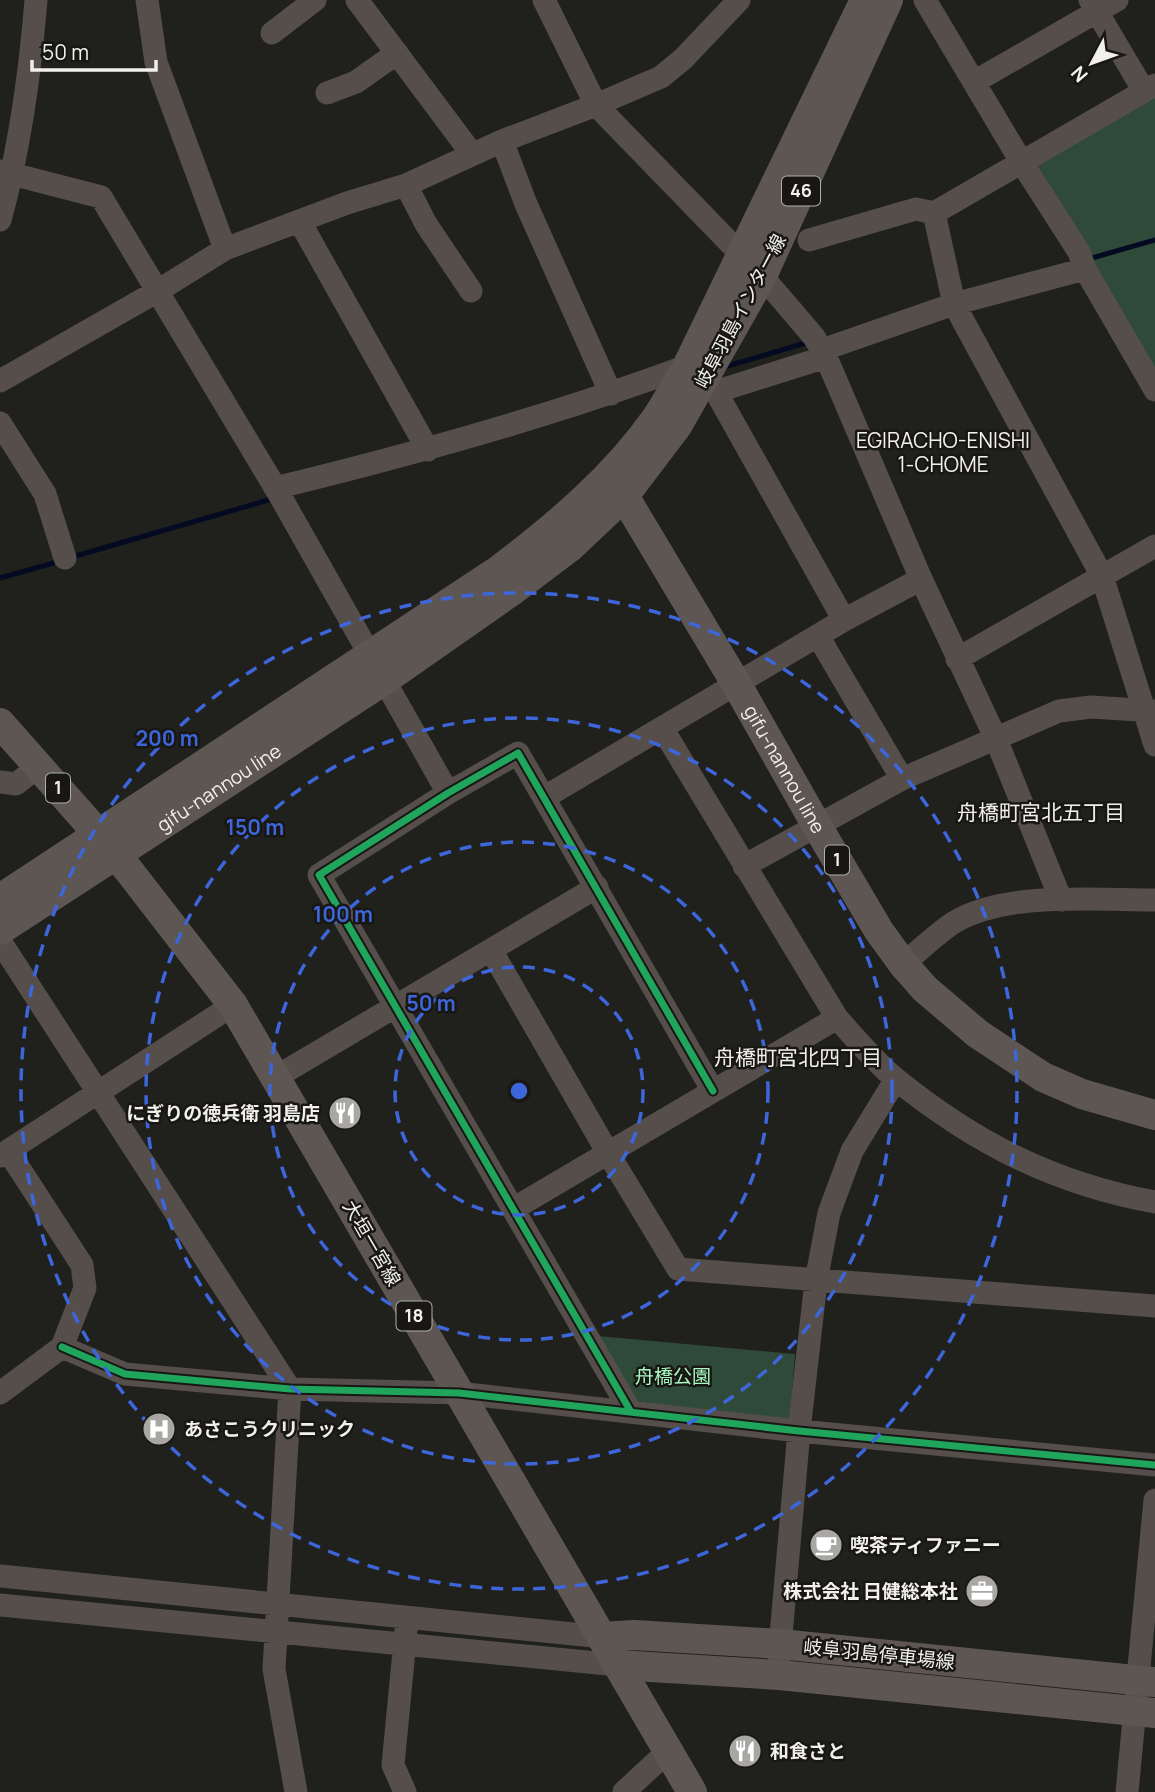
<svg xmlns="http://www.w3.org/2000/svg" width="1155" height="1792" font-family="Manrope,'Noto Sans JP',sans-serif">
<style>
.green{fill:#2f4a38}
.lines{fill:none;stroke-linecap:round;stroke-linejoin:round}
.stream{stroke:#030a22;stroke-width:5}
.minor{stroke:#554e4a;stroke-width:23}
.major{stroke:#5e5652;stroke-width:30}
.cycleway-casing{stroke:#181713;stroke-width:11}
.cycleway{stroke:#20a55d;stroke-width:7}
.ring{fill:none;stroke:#3d66db;stroke-width:3.5;stroke-dasharray:12 9}
.labels{text-anchor:middle;stroke-width:5;stroke-linejoin:round;paint-order:stroke}
.shield{fill:#181713;stroke:#b0afac;stroke-width:2}
.shield-label{font-size:18px;font-weight:bold;fill:#f1f0ed}
.street-label{font-size:19px;fill:#f1f0ed;stroke:#181713}
.poi-label{font-size:19px;font-weight:bold;fill:#f1f0ed;stroke:#181713;text-anchor:start}
.park-label{font-size:19px;fill:#a7f8c2;stroke:#181713}
.neighbourhood-label{font-size:21px;fill:#f1f0ed;stroke:#181713}
.centre{fill:#3d66db;stroke:#181713;stroke-width:3.5}
.ring-label{font-size:21px;text-anchor:middle;font-weight:bold;fill:#3d66db;stroke:#181713;stroke-width:5;stroke-linejoin:round;paint-order:stroke}
</style>
<rect width="100%" height="100%" fill="#20201d"/>
<!-- green -->
<path class="green" d="M1155,96V376L1034,165Z
M598,1336L795,1354L790,1419L636,1405Z"/>
<g class="lines">
<!-- stream -->
<path class="stream" d="M1092,258L1155,240
M721,368L809,342
M69,558L275,498
M0,578L60,561"/>
<!-- minor -->
<path class="minor" d="M147,0L156,62L225,249
M357,0L472,154
M544,0L596,105L762,276L814,337L826,357L921,579L996,739L1061,900
M925,0L1022,163L1079,252L1085,269L1155,390
M1090,0L1144,91
M272,33L315,0
M974,82L1117,0
M327,93L356,82L397,53
M502,141L526,204L611,394
M0,171L101,197L279,494L448,793
M406,185L426,224L471,291
M934,213L954,304L1102,576L1155,745
M0,220C20,148 30,74 36,0
M300,222L428,450
M809,240L916,209L934,213L1155,85
M822,350L954,304L1085,269
M706,374L844,620
M0,381L156,292L225,249L347,203L406,185L502,141L596,105L661,77L683,59L739,0
M715,392L826,357
M0,423L45,494L65,558
M275,488C415,454 552,416 687,366
M818,636L902,779
M957,659L1155,546
M662,728L837,1018C856,1039 875,1062 897,1080C975,1143 1055,1184 1155,1202
M0,782L16,784L39,766
M545,797L844,620L921,579
M744,866L902,779L1059,711L1091,707L1155,711
M0,941L290,1389L274,1669L296,1792
M491,950L608,1153L678,1269L1155,1306
M903,964C919,951 935,935 953,923C1005,891 1096,900 1155,900
M276,1077L597,887
M0,1156L233,1005
M513,1209L837,1018
M62,1347L125,1374L290,1389L459,1393L799,1431L1155,1465
M0,1393L62,1347L85,1288L82,1265L8,1151
M631,1412L319,875L448,793L518,753L713,1091
M0,1576L603,1637
M0,1605L618,1665
M779,1658L799,1431L816,1281L829,1213L852,1151L896,1079
M405,1792L393,1765L406,1630
M624,1792L667,1752
M1127,1792L1155,1500"/>
<!-- major -->
<g class="major">
<path id="s1" d="M609,484L624,496L737,685L817,826L879,931L903,964L925,989L978,1034L1043,1077L1082,1094L1155,1115"/>
<path d="M0,723L116,854L233,1005L692,1792"/>
<path d="M0,899L499,570C557,526 615,477 657,417C667,402 675,386 685,371L865,0"/>
<path id="s2" d="M0,930L383,681L513,590L570,547L624,496L677,426L762,276L888,0"/>
<path d="M603,1637L634,1635L780,1644L1155,1682"/>
<path d="M618,1665L779,1675L1155,1713"/>
</g>
<defs>
<path id="cycleway" d="M62,1347L125,1374L290,1389L459,1393L799,1431L1155,1465
M631,1412L319,875L448,793L518,753L713,1091"/>
</defs>
<!-- cycleway casing -->
<use href="#cycleway" class="cycleway-casing"/>
<!-- cycleway -->
<use href="#cycleway" class="cycleway"/>
</g>
<!-- distance rings -->
<g class="ring">
<circle cx="519" cy="1091" r="124"/>
<circle cx="519" cy="1091" r="249"/>
<circle cx="519" cy="1091" r="373"/>
<circle cx="519" cy="1091" r="498"/>
</g>
<!-- icons -->
<defs>
<symbol id="restaurant-disc" viewBox="-11 -11 22 22"><circle r="9.5" fill="#a8a7a4" stroke="#181713"/><path d="M-5-6h1v4h1v-4h1v4h1v-4h1v5L-1.5 .5V6h-2V.5L-5-1ZM5-6V6H3V1.5H1.5Q1.5-4 5-6Z" fill="#fff"/></symbol>
<symbol id="hospital-disc" viewBox="-11 -11 22 22"><circle r="9.5" fill="#a8a7a4" stroke="#181713"/><path d="M-5-5h3v3.5h4V-5h3V5h-3V1.5h-4V5h-3Z" fill="#fff"/></symbol>
<symbol id="cafe-disc" viewBox="-11 -11 22 22"><circle r="9.5" fill="#a8a7a4" stroke="#181713"/><path d="M-5.5-4.5H6V0H3Q3 3.5 0 3.5H-2.5Q-5.5 3.5-5.5 0ZM3-3.2v2h1.7v-2ZM-6 4.5H4V6H-6Z" fill="#fff"/></symbol>
<symbol id="office-disc" viewBox="-11 -11 22 22"><circle r="9.5" fill="#a8a7a4" stroke="#181713"/><path d="M-6-3h4V-5.5h4V-3h4V5H-6ZM-1-4.5V-3h2v-1.5ZM-6 0V1H6V0Z" fill="#fff"/></symbol>
</defs>
<g fill-rule="evenodd">
<use href="#restaurant-disc" x="326" y="1094" width="38" height="38"/>
<use href="#hospital-disc" x="140" y="1410" width="38" height="38"/>
<use href="#cafe-disc" x="807" y="1526" width="38" height="38"/>
<use href="#office-disc" x="963" y="1572" width="38" height="38"/>
<use href="#restaurant-disc" x="726" y="1732" width="38" height="38"/>
</g>
<g class="labels">
<!-- shield labels -->
<g class="shield">
<rect x="782" y="176.5" width="38" height="29" rx="5"/>
<rect x="46" y="773.5" width="24" height="29" rx="5"/>
<rect x="825" y="845.5" width="24" height="29" rx="5"/>
<rect x="396.5" y="1301.5" width="35" height="29" rx="5"/>
</g>
<g class="shield-label">
<text x="801" y="197">46</text>
<text x="58" y="794">1</text>
<text x="837" y="866">1</text>
<text x="414" y="1322">18</text>
</g>
<!-- street labels -->
<g class="street-label">
<text transform="translate(740 311) rotate(-62)" y="7">岐阜羽島インター線</text>
<text dy="7" stroke="none"><textPath href="#s1" startOffset="336">gifu-nannou line</textPath></text>
<text dy="7" stroke="none"><textPath href="#s2" startOffset="261">gifu-nannou line</textPath></text>
<text transform="translate(372 1243) rotate(60)" y="7">大垣一宮線</text>
<text transform="translate(879 1654) rotate(6)" y="7">岐阜羽島停車場線</text>
</g>
<!-- poi labels -->
<g class="poi-label">
<text x="320" y="1120" text-anchor="end">にぎりの徳兵衛 羽島店</text>
<text x="184" y="1436">あさこうクリニック</text>
<text x="850" y="1552">喫茶ティファニー</text>
<text x="958" y="1598" text-anchor="end">株式会社 日健総本社</text>
<text x="770" y="1758">和食さと</text>
</g>
<!-- park labels -->
<g class="park-label">
<text x="673" y="1383">舟橋公園</text>
</g>
<!-- neighbourhood labels -->
<g class="neighbourhood-label">
<text x="943" y="448">EGIRACHO-ENISHI<tspan x="943" dy="24">1-CHOME</tspan></text>
<text x="1041" y="820">舟橋町宮北五丁目</text>
<text x="798" y="1065">舟橋町宮北四丁目</text>
</g>
</g>
<circle cx="519" cy="1091" r="10" class="centre"/>
<g class="ring-label">
<text x="167" y="746">200 m</text>
<text x="255" y="835">150 m</text>
<text x="343" y="922">100 m</text>
<text x="431" y="1011">50 m</text>
</g>
<!-- north arrow -->
<g transform="translate(1092 63) rotate(229)" stroke="#181713" stroke-width="5" paint-order="stroke">
<path d="M0-5L12 26L0 18L-12 26Z" fill="#f1f0ed"/>
<text y="-10" font-size="19" font-weight="bold" text-anchor="middle" fill="#f1f0ed">N</text>
</g>
<!-- scale -->
<path d="M32 60v10h124v-10" fill="none" stroke="#f1f0ed" stroke-width="3.5"/>
<text x="42" y="60" font-size="21" fill="#f1f0ed" stroke="#181713" stroke-width="5" paint-order="stroke">50 m</text>
</svg>
